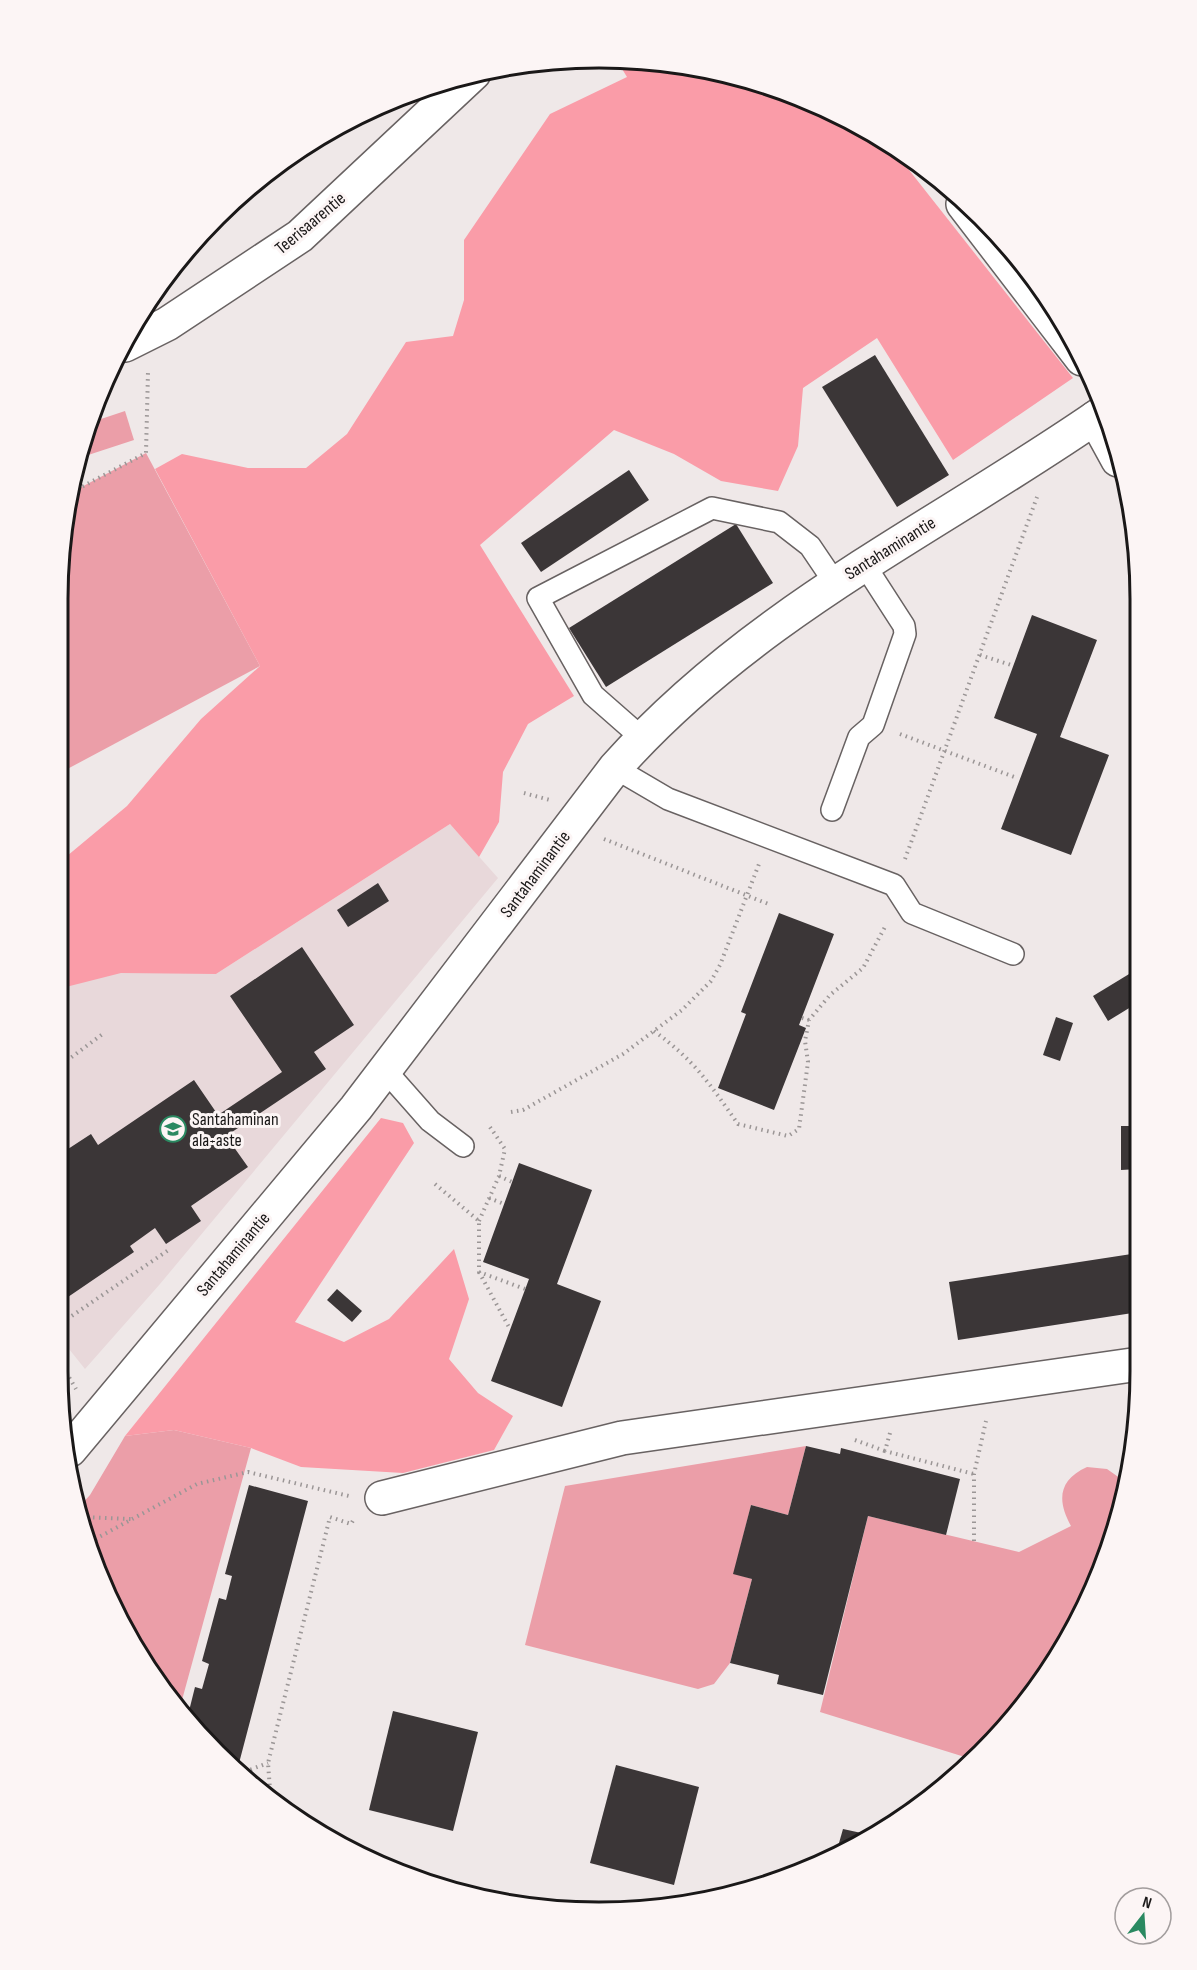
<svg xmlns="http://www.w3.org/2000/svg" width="1197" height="1970" font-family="'Sofia Sans Condensed',sans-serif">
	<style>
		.built { fill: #e8d8da }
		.green { fill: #eb9ea8 }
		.forest { fill: #fa9ca8 }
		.building { fill: #3b3637 }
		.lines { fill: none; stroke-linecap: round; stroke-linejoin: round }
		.lane-casing { stroke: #686262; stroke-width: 24 }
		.street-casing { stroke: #686262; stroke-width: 36 }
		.secondary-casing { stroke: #686262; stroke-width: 36 }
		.path { stroke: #9b9696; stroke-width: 4; stroke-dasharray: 1.5 4.5; stroke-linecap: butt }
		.lane { stroke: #fff; stroke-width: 21 }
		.street { stroke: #fff; stroke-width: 33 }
		.secondary { stroke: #fff; stroke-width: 33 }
		.labels { text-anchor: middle; stroke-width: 6; stroke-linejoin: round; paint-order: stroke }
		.street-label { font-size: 18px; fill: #1a1818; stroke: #fcf5f5 }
		.poi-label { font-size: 18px; fill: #1a1818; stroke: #fcf5f5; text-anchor: start }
		.rim { fill: none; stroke: #1a1818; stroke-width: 3 }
	</style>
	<rect width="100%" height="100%" fill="#efe8e8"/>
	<polygon class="built" points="450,824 498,878 160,1284 85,1369 57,1334 58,972 126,935 216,974"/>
	<g class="green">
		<polygon points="125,411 134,440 79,458 86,424"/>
		<polygon points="146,453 260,666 58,774 58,563 72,492"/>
		<polygon points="174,1430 251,1448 179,1711 169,1701 86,1545 79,1507 90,1495 125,1436"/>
		<polygon points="806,1446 788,1515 751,1505 734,1573 752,1579 730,1663 714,1684 698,1689 525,1645 565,1486"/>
		<path d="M 1087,1467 L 1107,1469 L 1124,1481 L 1111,1546 L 1049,1673 L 968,1758 L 820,1712 L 868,1516 L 1019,1552 L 1071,1526 C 1057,1501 1058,1480 1087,1467 Z"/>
	</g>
	<g class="forest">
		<polygon points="616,59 704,67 806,98 887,142 1073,378 953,460 877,338 803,388 798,446 778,491 721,481 674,454 614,430 480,545 574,696 528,724 503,772 499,822 479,857 450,824 216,974 121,973 58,989 58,858 67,856 127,806 201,719 260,666 155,469 182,454 248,468 306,468 347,434 406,342 453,336 464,300 464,240 550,114 627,77"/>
		<polygon points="381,1118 403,1123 414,1143 295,1322 344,1342 389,1319 454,1249 469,1299 449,1359 478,1393 513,1416 494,1450 403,1473 301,1467 251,1448 174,1430 125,1436"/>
	</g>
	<g class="building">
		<polygon points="875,355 949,475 897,507 822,387"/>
		<polygon points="629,470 649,500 541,572 521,543"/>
		<polygon points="736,524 773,583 606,687 569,628"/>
		<polygon points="1032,615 1097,640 1060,737 1109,755 1071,855 1001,829 1037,734 994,718"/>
		<polygon points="378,883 389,901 348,927 337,910"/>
		<polygon points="779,913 834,934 799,1025 806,1028 774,1110 718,1088 746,1014 741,1012"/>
		<polygon points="302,947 354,1025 314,1052 326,1069 226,1136 248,1167 191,1206 201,1221 166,1244 155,1228 130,1246 134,1252 68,1297 60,1287 57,1289 57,1134 68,1149 91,1134 98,1145 194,1080 218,1115 282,1072 230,996"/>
		<polygon points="1139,968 1139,1002 1108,1021 1093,996"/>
		<polygon points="1056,1017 1073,1023 1060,1061 1043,1055"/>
		<polygon points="1121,1126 1139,1126 1139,1169 1121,1170"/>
		<polygon points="519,1163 592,1190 557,1284 601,1301 562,1407 491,1381 529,1279 483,1262"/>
		<polygon points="1138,1253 1139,1312 958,1340 949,1282"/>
		<polygon points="337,1289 362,1311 352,1322 327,1300"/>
		<polygon points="806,1446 840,1454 841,1448 960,1479 946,1535 868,1516 823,1695 777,1684 779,1675 730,1663 752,1579 733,1574 751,1505 788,1515"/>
		<polygon points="249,1485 308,1501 238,1767 233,1765 187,1719 195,1687 202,1689 209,1664 202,1661 219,1598 226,1600 232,1576 225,1574"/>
		<polygon points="393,1711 478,1732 453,1831 369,1810"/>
		<polygon points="616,1765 699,1787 674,1885 590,1863"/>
		<polygon points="843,1829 866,1834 837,1850"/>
	</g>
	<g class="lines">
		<g class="lane-casing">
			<g id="lane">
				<polyline points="642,738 593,695 538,598 712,508 779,522 810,546 835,583"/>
				<polyline points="615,768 668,799 894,885 912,913 1013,954"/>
				<polyline points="832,810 859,737 873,725 905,634 904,626 864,564"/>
				<polyline points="385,1070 430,1121 463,1146"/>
			</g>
		</g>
		<g class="street-casing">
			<g id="street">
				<polyline points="963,204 1082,359"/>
				<polyline points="125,345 167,324 300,236 474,73"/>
				<polyline points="382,1498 622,1438 1139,1364"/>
			</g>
		</g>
		<g class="secondary-casing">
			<g id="secondary">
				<polyline points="1095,418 1118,460"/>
				<path d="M 70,1450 L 356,1108 L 615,768 C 753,612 937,528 1105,411"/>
			</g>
		</g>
		<g class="path">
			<polyline points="72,492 146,453 148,372"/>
			<polyline points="980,655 1011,665"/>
			<polyline points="900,734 1017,778"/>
			<polyline points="524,793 550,800"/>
			<polyline points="604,839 771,905"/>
			<polyline points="905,859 1037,497"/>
			<polyline points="802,1018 809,1020"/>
			<path d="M 654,1031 C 695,1061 709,1083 738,1124 L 788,1136 L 799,1129 L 808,1062 L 805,1041 L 809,1020 L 830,995 L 863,968 L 886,925"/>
			<polyline points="57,1068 104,1033"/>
			<polyline points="511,1112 523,1110 623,1054 682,1010 711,981 720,965 759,864"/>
			<polyline points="499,1176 512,1182"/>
			<polyline points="435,1184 479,1221 479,1272 525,1289"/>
			<polyline points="489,1198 504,1204"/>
			<polyline points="479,1221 499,1176 505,1149 490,1127"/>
			<polyline points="479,1272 510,1329"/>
			<polyline points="57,1326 170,1249"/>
			<polyline points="57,1357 76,1389"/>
			<polyline points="890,1433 885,1451 974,1474"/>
			<polyline points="855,1440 885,1451"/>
			<polyline points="81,1517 131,1519"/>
			<polyline points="974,1541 974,1474 986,1421"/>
			<polyline points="86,1547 99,1537 197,1484 248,1472 349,1496"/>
			<polyline points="239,1771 244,1772 268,1763"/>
			<polyline points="271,1803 268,1763 330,1517 351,1524 355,1517"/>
		</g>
		<use href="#lane" class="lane"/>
		<use href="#street" class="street"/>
		<use href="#secondary" class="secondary"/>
	</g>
	<defs>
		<g id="school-ring" transform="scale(1.35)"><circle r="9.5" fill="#fcf5f5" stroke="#2a8961" stroke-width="1.5"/><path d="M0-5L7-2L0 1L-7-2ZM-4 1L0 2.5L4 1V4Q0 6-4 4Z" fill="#2a8961"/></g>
	</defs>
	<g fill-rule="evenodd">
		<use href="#school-ring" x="173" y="1129"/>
	</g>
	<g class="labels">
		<g class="street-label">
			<text transform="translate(310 223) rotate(-40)" y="6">Teerisaarentie</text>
			<text transform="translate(890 548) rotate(-32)" y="6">Santahaminantie</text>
			<text transform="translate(535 874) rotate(-53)" y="6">Santahaminantie</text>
			<text transform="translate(233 1254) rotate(-50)" y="6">Santahaminantie</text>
		</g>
		<g class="poi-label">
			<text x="192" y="1125">Santahaminan<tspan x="192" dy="21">ala-aste</tspan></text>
		</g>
	</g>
	<path d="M0 0H1197V1970H0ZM599 68H599A531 531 0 0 1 1130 599V1371A531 531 0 0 1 599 1902H599A531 531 0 0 1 68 1371V599A531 531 0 0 1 599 68Z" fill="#fcf5f5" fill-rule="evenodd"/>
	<path class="rim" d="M599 68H599A531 531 0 0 1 1130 599V1371A531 531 0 0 1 599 1902H599A531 531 0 0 1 68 1371V599A531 531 0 0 1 599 68Z"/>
	<g transform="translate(1143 1916) rotate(17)"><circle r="28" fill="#fcf5f5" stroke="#a29d9d" stroke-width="1.5"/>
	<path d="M0-4.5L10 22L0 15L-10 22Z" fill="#2a8961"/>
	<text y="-9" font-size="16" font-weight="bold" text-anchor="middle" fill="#1a1818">N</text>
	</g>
</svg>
